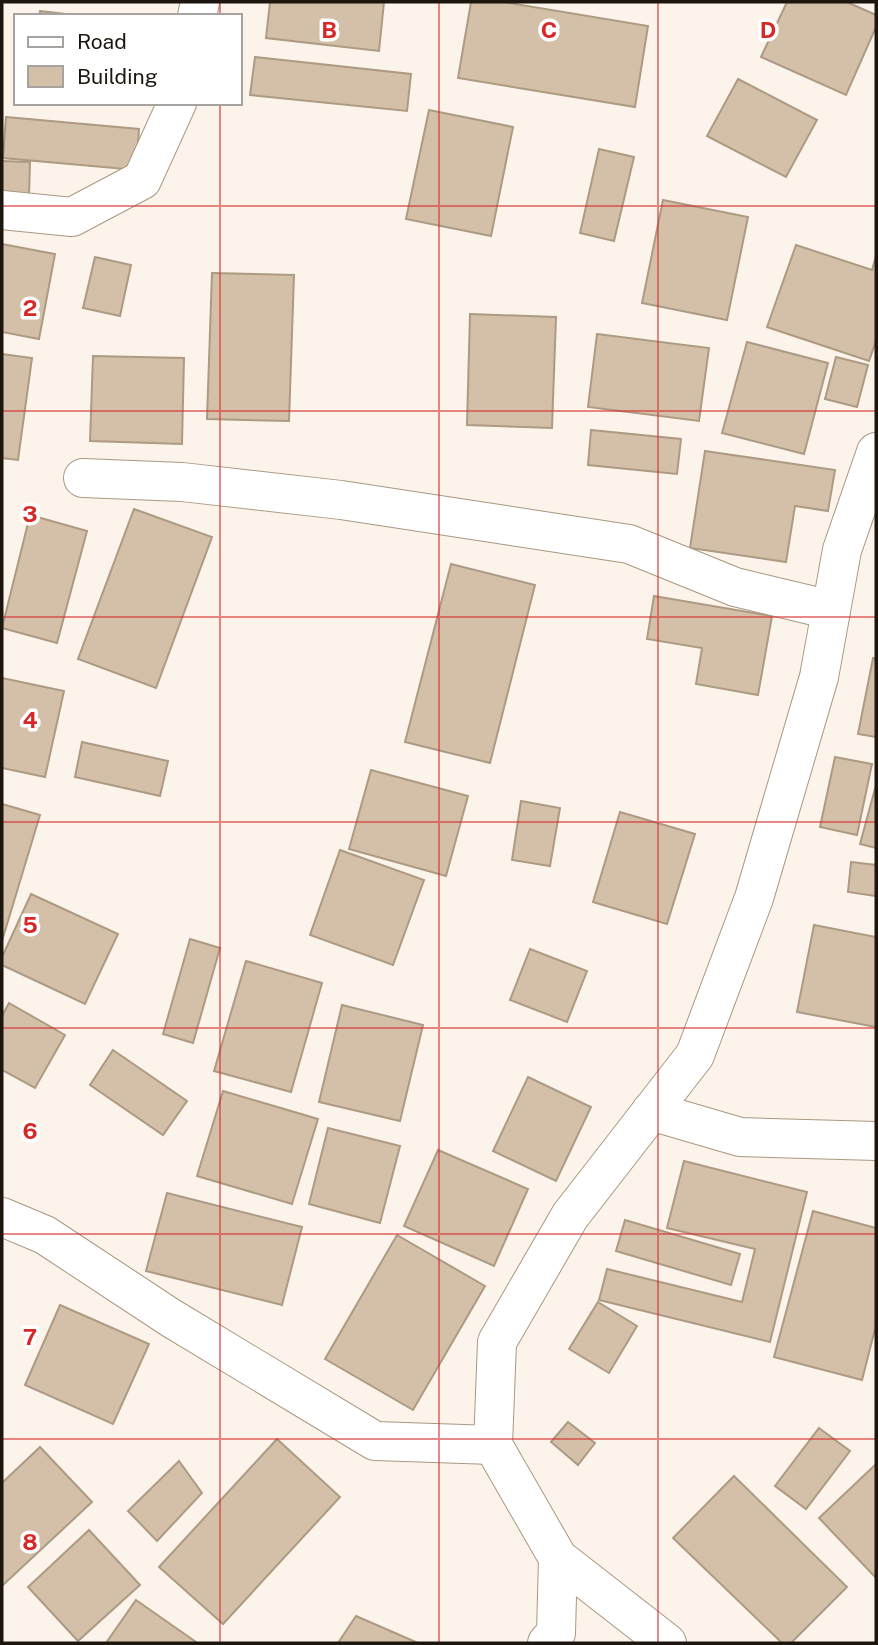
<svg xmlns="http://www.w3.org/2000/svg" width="878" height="1645" font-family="'Public Sans',sans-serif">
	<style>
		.building { fill: #d4c0a8; stroke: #ad9a83; stroke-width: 2 }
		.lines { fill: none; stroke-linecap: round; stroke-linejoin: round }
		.minor-casing { stroke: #aa9780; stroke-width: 40 }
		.minor { stroke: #fff; stroke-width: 38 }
		.grid { fill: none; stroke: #d62828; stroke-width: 2; stroke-opacity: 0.55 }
		.grid-label { font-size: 23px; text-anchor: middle; font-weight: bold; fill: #d62828; stroke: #fff; stroke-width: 7; stroke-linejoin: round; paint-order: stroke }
	</style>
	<rect width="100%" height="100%" fill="#fcf4ea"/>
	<g class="building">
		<polygon points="270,2 384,2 379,51 266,38"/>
		<polygon points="471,2 504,2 648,26 635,107 458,78"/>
		<polygon points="787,2 847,2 876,15 876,27 846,95 761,57"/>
		<polygon points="40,11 83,16 39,16"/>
		<polygon points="255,57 411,74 407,111 250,95"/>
		<polygon points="738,79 817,120 786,177 707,136"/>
		<polygon points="429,110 513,127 491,236 406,219"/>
		<polygon points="6,117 139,129 136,170 3,158"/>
		<polygon points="599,149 634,157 614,241 580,233"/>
		<polygon points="2,161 30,162 29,197 2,196"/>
		<polygon points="663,200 748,217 727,320 642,303"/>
		<polygon points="2,244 55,254 39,339 2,332"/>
		<polygon points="796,245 872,270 876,256 876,341 869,361 767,327"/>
		<polygon points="95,257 131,265 120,316 83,308"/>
		<polygon points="212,273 294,275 289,421 207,419"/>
		<polygon points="470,314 556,317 552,428 467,425"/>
		<polygon points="597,334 709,348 699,421 588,407"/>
		<polygon points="747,342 828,363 804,454 722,433"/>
		<polygon points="2,354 32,358 18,460 2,458"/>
		<polygon points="93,356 184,358 182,444 90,441"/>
		<polygon points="836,357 868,365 857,407 825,399"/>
		<polygon points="591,430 681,439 677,474 588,465"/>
		<polygon points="705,451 835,470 828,511 795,506 786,562 690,548"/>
		<polygon points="134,509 212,537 156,688 78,659"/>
		<polygon points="30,515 87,531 57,643 2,628"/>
		<polygon points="451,564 535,585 490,763 405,742"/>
		<polygon points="654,596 772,616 758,695 696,684 702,648 647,639"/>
		<polygon points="873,658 876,659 876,737 858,734"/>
		<polygon points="2,678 64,691 45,777 2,768"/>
		<polygon points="82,742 168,761 160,796 75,777"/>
		<polygon points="835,757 872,764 857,835 820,827"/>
		<polygon points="371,770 468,796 446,876 349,849"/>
		<polygon points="876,785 876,848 860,844"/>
		<polygon points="521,801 560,808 550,866 512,860"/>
		<polygon points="2,804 40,815 2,941"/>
		<polygon points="620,812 695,834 667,924 593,902"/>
		<polygon points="340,850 424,880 393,965 310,935"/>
		<polygon points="851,862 876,865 876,896 848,892"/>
		<polygon points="31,894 118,934 85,1004 2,965 2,957"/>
		<polygon points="814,925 876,937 876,1027 797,1012"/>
		<polygon points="190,939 220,948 193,1043 163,1034"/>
		<polygon points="530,949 587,971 567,1022 510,1000"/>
		<polygon points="246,961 322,983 291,1092 214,1071"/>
		<polygon points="9,1003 65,1035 35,1088 2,1070 2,1016"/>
		<polygon points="342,1005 423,1025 400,1121 319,1102"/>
		<polygon points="113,1050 187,1101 163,1135 90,1085"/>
		<polygon points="528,1077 591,1107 556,1181 493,1151"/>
		<polygon points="223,1091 318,1119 292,1204 197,1176"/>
		<polygon points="328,1128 400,1146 380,1223 309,1204"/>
		<polygon points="438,1150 528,1189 494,1266 404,1226"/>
		<polygon points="684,1161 807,1192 770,1342 599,1300 607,1269 742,1302 755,1249 667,1228"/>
		<polygon points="167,1193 302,1227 282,1305 146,1271"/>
		<polygon points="813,1211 876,1228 876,1325 862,1380 774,1357"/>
		<polygon points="625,1220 740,1254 731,1285 616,1251"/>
		<polygon points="397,1235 485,1286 413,1410 325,1359"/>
		<polygon points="598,1302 637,1326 609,1373 569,1349"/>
		<polygon points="60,1305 149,1344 113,1424 25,1385"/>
		<polygon points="568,1422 595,1443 578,1465 551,1442"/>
		<polygon points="819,1428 850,1451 806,1509 775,1486"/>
		<polygon points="277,1439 340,1497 223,1624 159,1567"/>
		<polygon points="40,1447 92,1502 2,1586 2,1483"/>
		<polygon points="179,1461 202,1493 157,1541 128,1511"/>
		<polygon points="876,1464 876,1578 819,1518"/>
		<polygon points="734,1476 847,1587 791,1643 782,1643 673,1538"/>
		<polygon points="89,1530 140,1585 78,1641 28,1587"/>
		<polygon points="136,1600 196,1642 196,1643 106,1643"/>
		<polygon points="356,1616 418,1643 338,1643"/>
	</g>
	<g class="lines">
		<g class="minor-casing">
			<g id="minor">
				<polyline points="197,16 200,2"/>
				<polyline points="2,210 72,217 142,180 177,103"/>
				<polyline points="83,478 182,482 341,500 629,544 735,587 831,610"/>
				<polyline points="651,1111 740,1137 876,1141"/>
				<polyline points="2,1217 45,1235 171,1318 375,1441 493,1445"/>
				<polyline points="547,1643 556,1633 558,1558"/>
				<polyline points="667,1643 558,1558 493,1445 497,1342 570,1216 695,1055 754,898 819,677 842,550 876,452"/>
			</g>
		</g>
		<use href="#minor" class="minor"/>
	</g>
	<path class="grid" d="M 220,2 L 220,16M 439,2 L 439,1643M 658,2 L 658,1643M 220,103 L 220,1643M 2,206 L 876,206M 2,411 L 876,411M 2,617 L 876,617M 2,822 L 876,822M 2,1028 L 876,1028M 2,1234 L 876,1234M 2,1439 L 876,1439"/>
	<g class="grid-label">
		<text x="329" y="38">B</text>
		<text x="549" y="38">C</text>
		<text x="768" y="38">D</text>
		<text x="30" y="316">2</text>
		<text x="30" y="522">3</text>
		<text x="30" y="728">4</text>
		<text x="30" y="933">5</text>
		<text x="30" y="1139">6</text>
		<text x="30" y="1345">7</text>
		<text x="30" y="1550">8</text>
	</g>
	<rect width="878" height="1645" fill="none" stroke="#1d160e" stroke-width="7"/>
	<rect x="14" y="14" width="228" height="91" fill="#ffffff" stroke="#a5a29f" stroke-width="2"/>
	<rect x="28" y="37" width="35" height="10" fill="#ffffff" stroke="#a5a29f" stroke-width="2"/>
	<text x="77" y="49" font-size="21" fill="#1d160e">Road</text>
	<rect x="28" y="66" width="35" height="21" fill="#d4c0a8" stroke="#a5a29f" stroke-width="2"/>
	<text x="77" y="84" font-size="21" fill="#1d160e">Building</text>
</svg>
